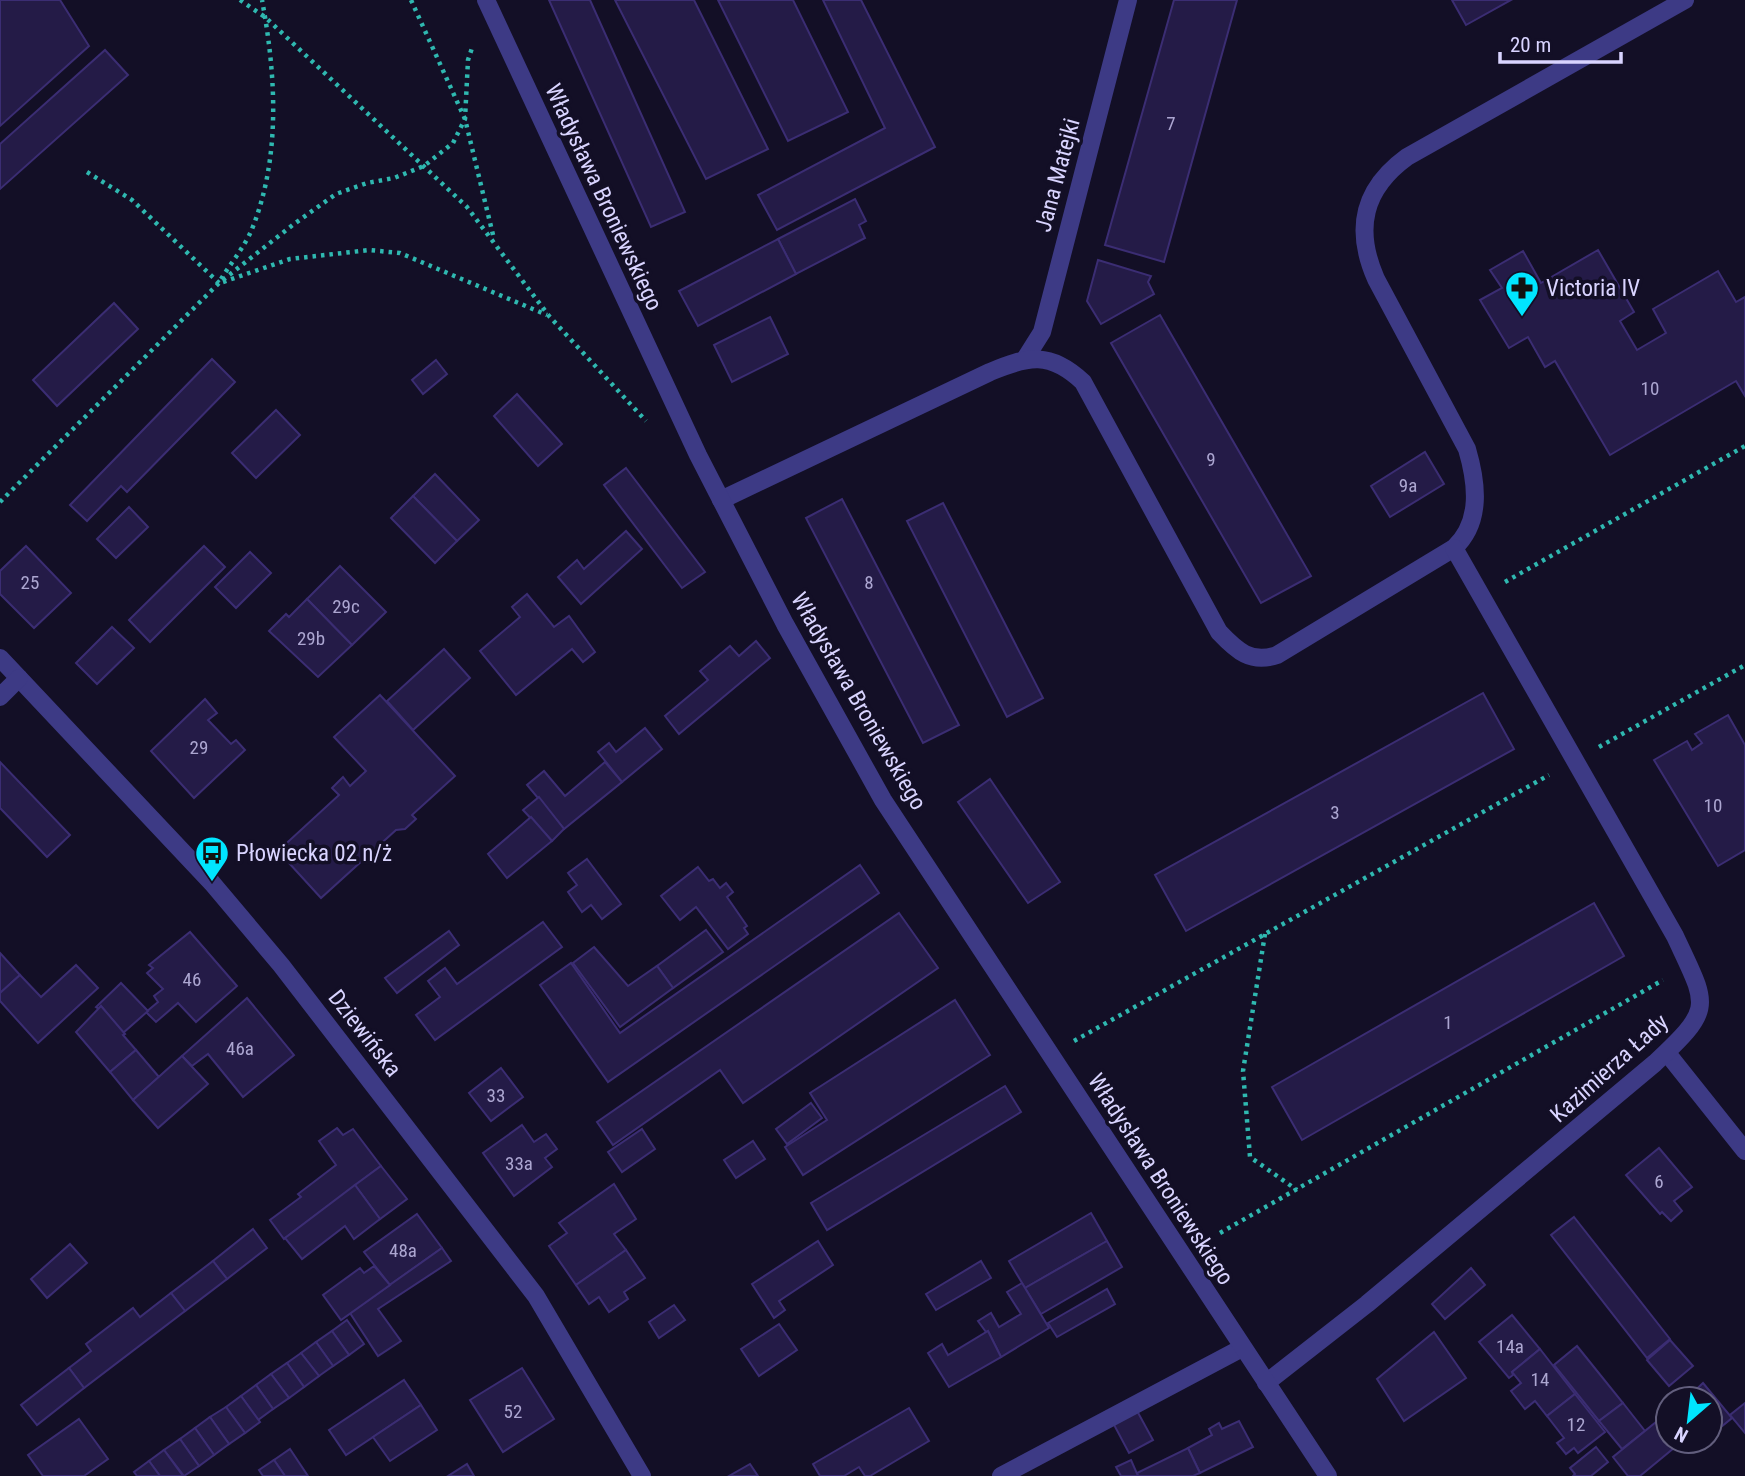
<svg xmlns="http://www.w3.org/2000/svg" width="1745" height="1476" font-family="'Roboto Condensed',sans-serif">
	<style>
		.building { fill: #241b47; stroke: #3b2d73; stroke-width: 2 }
		.lines { fill: none; stroke-linecap: round; stroke-linejoin: round }
		.path { stroke: #2fb8b0; stroke-width: 4.5; stroke-dasharray: 3.5 5; stroke-linecap: butt }
		.lane { stroke: #3d3a85; stroke-width: 18 }
		.street { stroke: #3d3a85; stroke-width: 18 }
		.labels { text-anchor: middle; stroke-width: 7; stroke-linejoin: round; paint-order: stroke }
		.number-label { font-size: 19px; fill: #aca6d1 }
		.street-label { font-size: 23px; fill: #d9d4ff; stroke: #130f26 }
		.poi-label { font-size: 23px; fill: #d9d4ff; stroke: #130f26; text-anchor: start }
	</style>
	<rect width="100%" height="100%" fill="#130f26"/>
	<g class="building">
		<polygon points="0,0 60,0 89,46 0,126"/>
		<polygon points="549,0 590,0 685,212 651,227"/>
		<polygon points="615,0 694,0 768,149 706,179"/>
		<polygon points="718,0 793,0 848,112 788,141"/>
		<polygon points="823,0 861,0 935,147 777,230 758,195 885,128"/>
		<polygon points="1174,0 1237,0 1164,262 1105,245"/>
		<polygon points="1452,0 1511,0 1466,25"/>
		<polygon points="105,50 128,75 0,189 0,144"/>
		<polygon points="855,199 866,221 859,225 865,238 796,274 778,239"/>
		<polygon points="778,239 796,274 698,326 679,291"/>
		<polygon points="1598,250 1634,312 1620,321 1637,350 1666,333 1653,309 1718,271 1736,302 1745,297 1745,396 1736,381 1610,455 1555,361 1545,367 1528,337 1509,348 1480,300 1502,288 1490,270 1523,251 1541,283"/>
		<polygon points="1098,260 1151,276 1148,282 1154,294 1101,324 1087,301"/>
		<polygon points="114,303 138,329 57,406 33,380"/>
		<polygon points="1160,315 1311,576 1261,603 1111,343"/>
		<polygon points="770,317 788,354 732,382 714,345"/>
		<polygon points="212,359 235,382 127,492 121,486 87,521 70,505"/>
		<polygon points="436,360 447,374 423,394 412,380"/>
		<polygon points="517,394 562,444 538,466 494,416"/>
		<polygon points="276,410 300,435 256,478 232,453"/>
		<polygon points="1425,452 1444,484 1390,517 1371,486"/>
		<polygon points="626,468 705,572 682,588 604,485"/>
		<polygon points="435,474 479,520 457,541 413,496"/>
		<polygon points="413,496 457,541 435,563 391,518"/>
		<polygon points="842,499 959,725 923,743 806,518"/>
		<polygon points="943,503 1043,698 1007,717 907,521"/>
		<polygon points="129,507 148,527 116,558 97,539"/>
		<polygon points="626,531 642,549 581,604 558,577 577,560 584,569"/>
		<polygon points="26,546 71,593 34,628 0,594 0,571"/>
		<polygon points="204,546 225,567 150,642 129,620"/>
		<polygon points="250,552 271,573 236,608 215,587"/>
		<polygon points="340,566 386,612 352,645 307,599"/>
		<polygon points="527,594 554,627 569,616 595,652 583,662 572,649 516,695 480,651 520,617 512,607"/>
		<polygon points="307,599 352,645 318,677 269,631 286,614 289,617"/>
		<polygon points="112,627 134,648 97,684 76,663"/>
		<polygon points="756,641 770,658 679,734 665,716 708,680 700,671 730,646 739,656"/>
		<polygon points="444,649 470,678 413,730 387,701"/>
		<polygon points="1483,693 1514,749 1186,931 1155,875"/>
		<polygon points="380,695 455,776 412,815 416,819 405,829 396,830 321,898 278,851 339,795 332,788 343,777 350,786 366,771 334,737"/>
		<polygon points="205,699 217,713 208,720 231,744 236,740 245,750 194,798 151,751"/>
		<polygon points="1728,715 1745,745 1745,850 1718,866 1654,760 1687,741 1692,750 1702,743 1695,734"/>
		<polygon points="645,728 662,749 622,782 598,752 609,743 616,752"/>
		<polygon points="0,762 70,835 47,857 0,808"/>
		<polygon points="605,762 622,782 564,829 527,785 544,771 565,796"/>
		<polygon points="990,779 1060,882 1028,903 958,802"/>
		<polygon points="539,797 564,829 552,841 523,810"/>
		<polygon points="531,817 552,841 507,878 488,854"/>
		<polygon points="587,859 621,904 602,919 591,905 582,912 568,892 577,885 568,873"/>
		<polygon points="860,865 879,893 608,1082 540,985 571,963 620,1033"/>
		<polygon points="698,867 709,881 713,879 720,888 726,883 733,892 727,897 747,926 744,928 748,934 728,949 696,907 680,920 661,896"/>
		<polygon points="1594,903 1624,956 1302,1140 1272,1087"/>
		<polygon points="899,913 938,968 743,1103 720,1070 613,1145 597,1122"/>
		<polygon points="543,922 562,947 435,1040 416,1015 440,997 428,981 445,968 457,984"/>
		<polygon points="706,930 723,952 673,988 657,966"/>
		<polygon points="449,931 459,945 397,993 385,978"/>
		<polygon points="190,932 237,986 196,1022 178,1003 156,1022 146,1012 158,1002 154,996 163,989 147,973 153,968 149,965"/>
		<polygon points="594,947 628,986 657,966 673,988 620,1027 573,963"/>
		<polygon points="0,953 20,975 0,993"/>
		<polygon points="76,965 98,988 38,1043 0,1001 0,993 20,975 41,997"/>
		<polygon points="121,983 148,1011 123,1033 101,1006 99,1009 96,1007"/>
		<polygon points="247,998 294,1055 243,1097 208,1054 192,1066 182,1056"/>
		<polygon points="955,1000 990,1055 803,1175 785,1147 827,1120 810,1093"/>
		<polygon points="101,1006 125,1034 123,1035 136,1050 110,1072 76,1032"/>
		<polygon points="136,1050 159,1077 133,1100 110,1072"/>
		<polygon points="182,1056 208,1084 158,1128 133,1100"/>
		<polygon points="501,1068 523,1097 491,1121 469,1093"/>
		<polygon points="1005,1086 1021,1112 827,1230 811,1203"/>
		<polygon points="811,1103 822,1118 787,1144 776,1129"/>
		<polygon points="522,1125 534,1142 546,1134 557,1149 545,1158 552,1167 514,1196 483,1153"/>
		<polygon points="337,1128 343,1135 353,1129 381,1166 284,1239 270,1220 301,1197 298,1194 336,1165 319,1141"/>
		<polygon points="642,1129 655,1149 622,1172 608,1152"/>
		<polygon points="753,1141 765,1159 736,1178 724,1160"/>
		<polygon points="1659,1148 1692,1187 1674,1201 1682,1211 1671,1221 1662,1212 1660,1214 1626,1175"/>
		<polygon points="381,1166 407,1199 380,1219 355,1185"/>
		<polygon points="614,1184 636,1219 614,1234 626,1250 576,1285 549,1246 567,1233 559,1223"/>
		<polygon points="355,1185 380,1219 354,1239 345,1226 302,1259 285,1238"/>
		<polygon points="1091,1213 1107,1241 1025,1288 1009,1261"/>
		<polygon points="417,1214 442,1248 390,1285 364,1252"/>
		<polygon points="1574,1217 1670,1339 1647,1358 1551,1235"/>
		<polygon points="253,1229 267,1248 227,1279 213,1261"/>
		<polygon points="818,1241 833,1265 779,1301 785,1310 774,1318 752,1284"/>
		<polygon points="1107,1241 1122,1267 1041,1314 1025,1288"/>
		<polygon points="70,1244 87,1263 47,1298 31,1279"/>
		<polygon points="442,1248 451,1261 378,1309 401,1341 378,1356 350,1313"/>
		<polygon points="626,1250 645,1278 624,1292 628,1299 609,1312 599,1297 589,1304 576,1285"/>
		<polygon points="213,1261 227,1279 185,1311 171,1293"/>
		<polygon points="981,1261 991,1278 936,1310 926,1294"/>
		<polygon points="374,1266 390,1285 341,1320 323,1295 360,1268 364,1273"/>
		<polygon points="1471,1268 1485,1285 1445,1319 1432,1304"/>
		<polygon points="1022,1283 1049,1328 1001,1357 988,1331 986,1332 978,1321 991,1313 999,1327 1021,1314 1007,1292"/>
		<polygon points="1107,1289 1115,1304 1057,1337 1048,1323"/>
		<polygon points="171,1293 185,1311 84,1388 69,1368 91,1351 86,1344 133,1308 140,1317"/>
		<polygon points="674,1305 685,1320 659,1338 649,1322"/>
		<polygon points="1512,1315 1540,1349 1512,1372 1513,1375 1509,1378 1479,1342"/>
		<polygon points="347,1320 364,1344 349,1355 332,1331"/>
		<polygon points="779,1324 797,1350 759,1376 741,1349"/>
		<polygon points="332,1331 349,1355 333,1366 316,1342"/>
		<polygon points="988,1331 1001,1357 949,1387 928,1353 942,1344 948,1355"/>
		<polygon points="1434,1332 1466,1378 1404,1421 1377,1379"/>
		<polygon points="1670,1340 1693,1366 1669,1386 1647,1360"/>
		<polygon points="316,1342 333,1366 319,1376 301,1353"/>
		<polygon points="1577,1346 1623,1403 1599,1421 1554,1365"/>
		<polygon points="1540,1349 1575,1394 1547,1416 1535,1401 1525,1409 1511,1391 1521,1383 1512,1372"/>
		<polygon points="301,1353 319,1376 304,1387 287,1363"/>
		<polygon points="287,1363 304,1387 289,1398 271,1374"/>
		<polygon points="69,1368 84,1388 37,1425 21,1405"/>
		<polygon points="522,1368 554,1419 503,1452 470,1400"/>
		<polygon points="271,1374 289,1398 273,1409 256,1385"/>
		<polygon points="404,1380 421,1405 346,1455 329,1430"/>
		<polygon points="1703,1383 1732,1418 1710,1436 1710,1399 1686,1399"/>
		<polygon points="256,1385 273,1409 258,1420 241,1396"/>
		<polygon points="1575,1394 1605,1432 1578,1453 1574,1448 1566,1454 1557,1443 1564,1438 1547,1416"/>
		<polygon points="241,1396 260,1422 245,1433 226,1407"/>
		<polygon points="1623,1403 1645,1431 1622,1449 1599,1421"/>
		<polygon points="1745,1403 1745,1433 1730,1415"/>
		<polygon points="421,1405 437,1430 390,1461 373,1437"/>
		<polygon points="226,1407 245,1433 229,1444 210,1417"/>
		<polygon points="909,1408 929,1441 870,1476 865,1476 859,1467 844,1476 820,1476 813,1464"/>
		<polygon points="1136,1409 1153,1440 1129,1453 1112,1421"/>
		<polygon points="210,1417 229,1444 214,1455 195,1428"/>
		<polygon points="1661,1418 1668,1427 1668,1441 1679,1441 1680,1443 1640,1476 1628,1476 1613,1457"/>
		<polygon points="79,1419 108,1459 84,1476 43,1476 28,1455"/>
		<polygon points="1239,1421 1253,1447 1200,1473 1188,1448 1212,1435 1209,1429 1219,1423 1222,1429"/>
		<polygon points="195,1428 214,1455 199,1466 180,1439"/>
		<polygon points="180,1439 199,1466 184,1476 164,1450"/>
		<polygon points="1596,1447 1608,1462 1591,1476 1573,1476 1575,1474 1570,1468"/>
		<polygon points="1188,1448 1200,1473 1193,1476 1138,1476 1137,1473"/>
		<polygon points="290,1449 308,1476 285,1476 274,1460"/>
		<polygon points="164,1450 183,1476 160,1476 149,1461"/>
		<polygon points="274,1460 285,1476 263,1476 259,1470"/>
		<polygon points="1131,1460 1138,1476 1121,1476 1116,1467"/>
		<polygon points="149,1461 160,1476 137,1476 134,1472"/>
		<polygon points="467,1464 474,1476 448,1476"/>
		<polygon points="750,1464 758,1476 729,1476"/>
	</g>
	<g class="lines">
		<g class="path">
			<polyline points="240,0 265,17 467,207 549,316 646,421"/>
			<polyline points="411,0 465,119 494,239"/>
			<polyline points="87,172 132,200 219,283"/>
			<path d="M 221,279 C 231,263 245,246 252,229 C 281,157 276,75 262,0"/>
			<polyline points="223,282 290,259 369,250 400,253 547,315"/>
			<polyline points="0,502 219,283 294,224 336,194 367,183 394,178 424,166 453,143 465,119 468,60 473,45"/>
			<polyline points="1505,582 1745,446"/>
			<polyline points="1599,747 1745,665"/>
			<polyline points="1265,934 1243,1071 1250,1157 1297,1190"/>
			<polyline points="1074,1041 1549,775"/>
			<polyline points="1220,1233 1663,980"/>
		</g>
		<g class="lane">
			<polyline points="1025,359 1042,332 1128,0"/>
			<path d="M 721,500 L 990,372 C 1028,356 1050,351 1083,382 L 1219,632 C 1237,651 1251,664 1277,655 L 1454,548 C 1482,522 1477,483 1467,449 L 1376,279 C 1354,229 1363,189 1407,157 L 1685,0"/>
			<polyline points="1667,1053 1745,1151"/>
			<path d="M 1266,1383 L 1367,1304 L 1655,1063 C 1715,1007 1708,1007 1675,936 L 1454,548"/>
			<polyline points="1001,1476 1242,1348"/>
		</g>
		<g class="street">
			<polyline points="486,0 698,455 785,624 883,800 1328,1476"/>
			<polyline points="0,658 212,883 281,965 536,1296 642,1476"/>
			<polyline points="0,697 19,678"/>
		</g>
	</g>
	<defs>
		<g id="pharmacy-pin" transform="scale(1.75)"><path d="M0 17L-7.5 6A9.5 9.5 0 1 1 7.5 6Z" fill="#00e5ff" stroke="#130f26"/><path d="M-2-6h4v4h4v4h-4v4h-4v-4h-4v-4h4Z" fill="#111"/></g>
		<g id="bus-pin" transform="scale(1.75)"><path d="M0 17L-7.5 6A9.5 9.5 0 1 1 7.5 6Z" fill="#00e5ff" stroke="#130f26"/><path d="M-5-6H5V4H4V6H2V4H-2V6H-4V4H-5ZM-3.5-4V0h7V-4ZM-3.5 1.2v1.5H-2V1.2ZM2 1.2v1.5H3.5V1.2Z" fill="#111"/></g>
	</defs>
	<g fill-rule="evenodd">
		<use href="#pharmacy-pin" x="1522" y="288"/>
		<use href="#bus-pin" x="212" y="853"/>
	</g>
	<g class="labels">
		<g class="number-label">
			<text x="1171" y="130">7</text>
			<text x="1650" y="395">10</text>
			<text x="1211" y="466">9</text>
			<text x="1408" y="492">9a</text>
			<text x="30" y="589">25</text>
			<text x="869" y="589">8</text>
			<text x="346" y="613">29c</text>
			<text x="311" y="645">29b</text>
			<text x="199" y="754">29</text>
			<text x="1713" y="812">10</text>
			<text x="1335" y="819">3</text>
			<text x="192" y="986">46</text>
			<text x="1448" y="1029">1</text>
			<text x="240" y="1055">46a</text>
			<text x="496" y="1102">33</text>
			<text x="519" y="1170">33a</text>
			<text x="1659" y="1188">6</text>
			<text x="403" y="1257">48a</text>
			<text x="1510" y="1353">14a</text>
			<text x="1540" y="1386">14</text>
			<text x="513" y="1418">52</text>
			<text x="1576" y="1431">12</text>
		</g>
		<g class="street-label">
			<text transform="translate(1057 175) rotate(-75)" y="8">Jana Matejki</text>
			<text transform="translate(604 197) rotate(65)" y="8">Władysława Broniewskiego</text>
			<text transform="translate(859 701) rotate(60)" y="8">Władysława Broniewskiego</text>
			<text transform="translate(365 1033) rotate(52)" y="8">Dziewińska</text>
			<text transform="translate(1609 1068) rotate(-42)" y="8">Kazimierza Łady</text>
			<text transform="translate(1161 1179) rotate(57)" y="8">Władysława Broniewskiego</text>
		</g>
		<g class="poi-label">
			<text x="1546" y="296">Victoria IV</text>
			<text x="236" y="861">Płowiecka 02 n/ż</text>
		</g>
	</g>
	<g transform="translate(1689 1420) rotate(208)"><circle r="33" fill="#130f26" stroke="#625e7d" stroke-width="2"/>
	<path d="M0-5L12 26L0 18L-12 26Z" fill="#00e5ff"/>
	<text y="-10" font-size="19" font-weight="bold" text-anchor="middle" fill="#d9d4ff">N</text>
	</g>
	<path d="M1500 52v10h121v-10" fill="none" stroke="#d9d4ff" stroke-width="3.5"/>
	<text x="1510" y="52" font-size="21" fill="#d9d4ff" stroke="#130f26" stroke-width="5" paint-order="stroke">20 m</text>
</svg>
